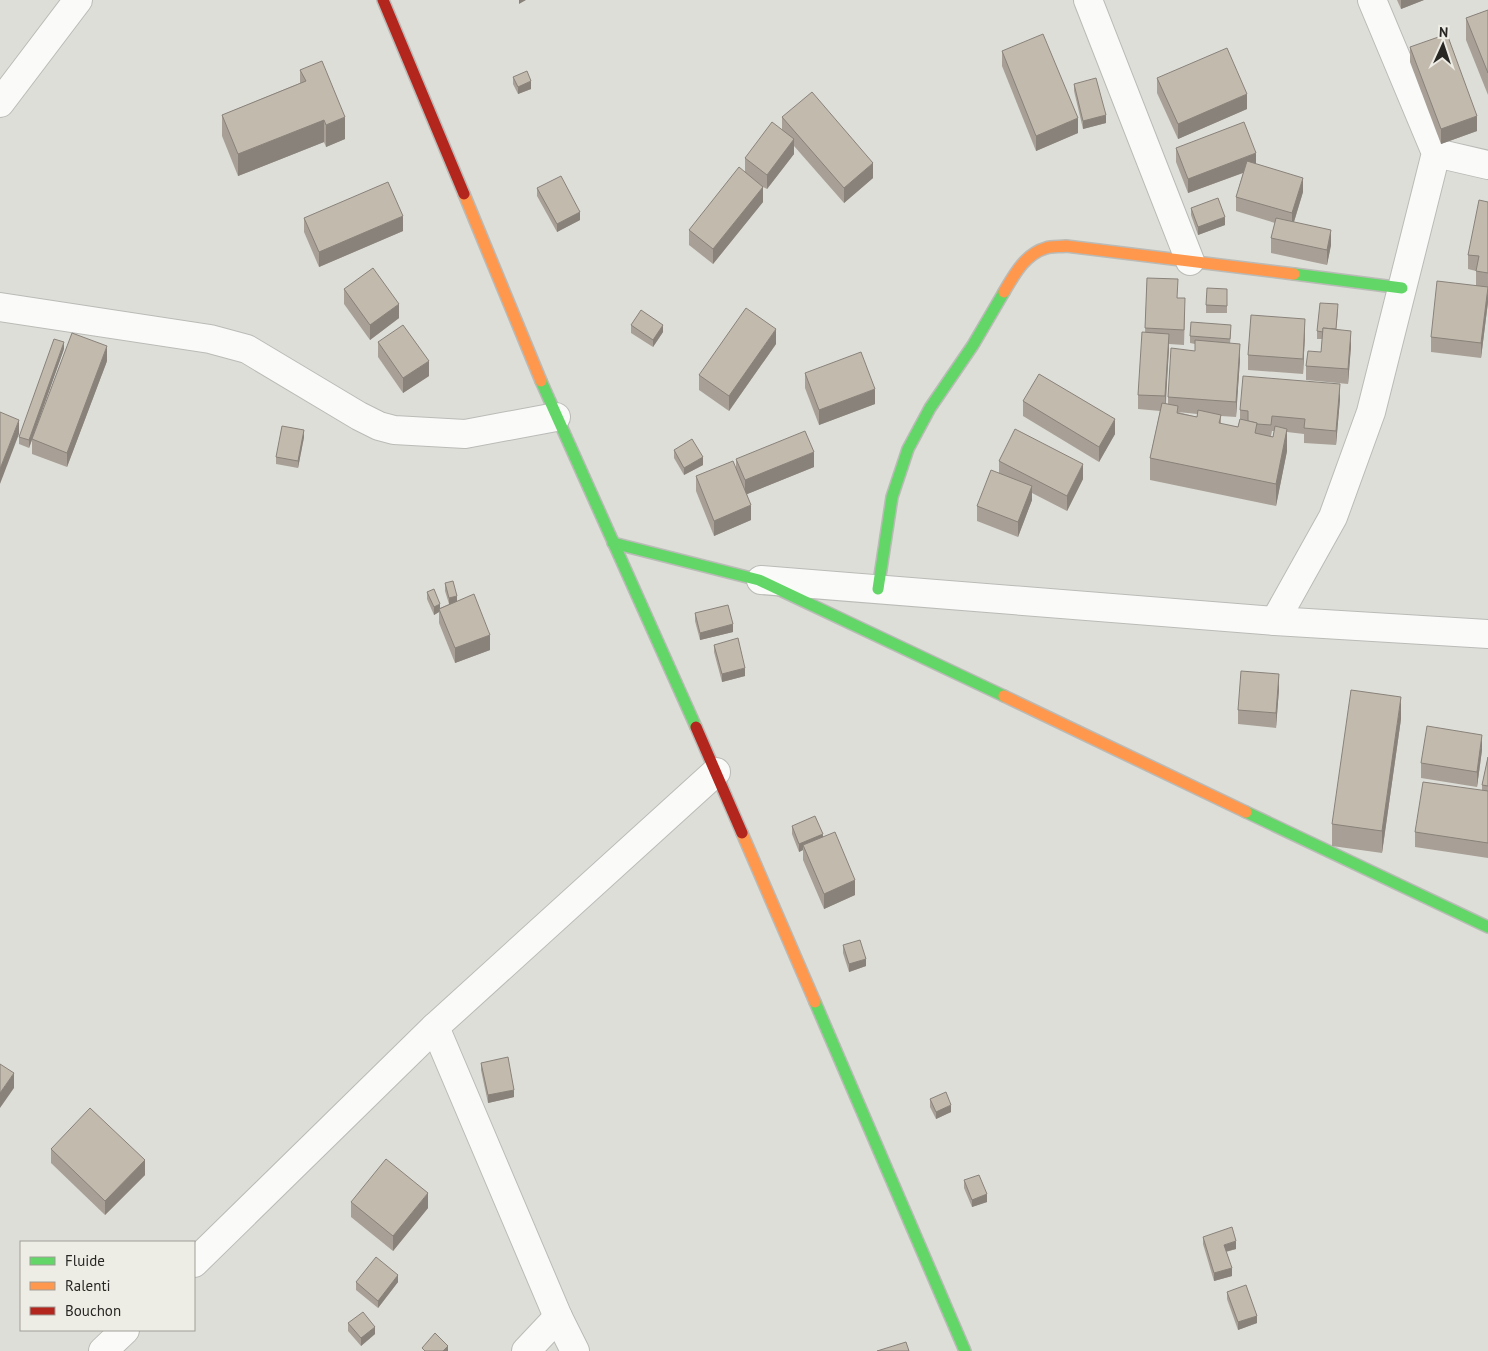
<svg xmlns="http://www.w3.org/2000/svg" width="1488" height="1351" font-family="'PT Sans',sans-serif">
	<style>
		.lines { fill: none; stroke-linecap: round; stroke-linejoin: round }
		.street-casing { stroke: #babab7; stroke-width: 30 }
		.fast-casing { stroke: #babab7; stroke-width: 14 }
		.slow-casing { stroke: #babab7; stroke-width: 14 }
		.jam-casing { stroke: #babab7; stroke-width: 14 }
		.street { stroke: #fafaf9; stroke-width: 28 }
		.fast { stroke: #63d668; stroke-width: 11 }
		.slow { stroke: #ff974d; stroke-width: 11 }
		.jam { stroke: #b3261e; stroke-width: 11 }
		.wall { fill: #a8a096; fill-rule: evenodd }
		.shaded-wall { fill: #88827a }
		.building { fill: #c3baae; stroke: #88827a }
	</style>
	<rect width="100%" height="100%" fill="#deded9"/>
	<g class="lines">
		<g class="street-casing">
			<g id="street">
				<polyline points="1088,0 1190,261"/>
				<polyline points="0,103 78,0"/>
				<polyline points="1436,153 1488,165"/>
				<polyline points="0,307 210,339 247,349 359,416 379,426 394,430 465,434 556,417"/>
				<polyline points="761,580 1275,621 1488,634"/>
				<polyline points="1275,621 1333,517 1371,412 1436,153 1372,0"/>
				<polyline points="435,1027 558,1317 575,1351"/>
				<polyline points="194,1263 435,1027 716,772"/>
				<polyline points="103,1351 125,1330"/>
				<polyline points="526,1351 558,1317"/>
			</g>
		</g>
		<g class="fast-casing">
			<g id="fast">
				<polyline points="1294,274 1402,288"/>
				<polyline points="541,381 696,727"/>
				<polyline points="613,543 759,580 1004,696"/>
				<polyline points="878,589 892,497 908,449 930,408 973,345 1004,292"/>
				<polyline points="1246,812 1488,927"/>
				<polyline points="815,1002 965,1351"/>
			</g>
		</g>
		<g class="slow-casing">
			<g id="slow">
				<polyline points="464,194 541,381"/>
				<path d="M 1004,292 C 1014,275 1025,254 1046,248 C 1052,246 1060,247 1066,246 L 1294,274"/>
				<polyline points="1004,696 1246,812"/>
				<polyline points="742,833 815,1002"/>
			</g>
		</g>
		<g class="jam-casing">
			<g id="jam">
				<polyline points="383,0 464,194"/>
				<polyline points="696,727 742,833"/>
			</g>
		</g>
		<use href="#street" class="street"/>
		<use href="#fast" class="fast"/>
		<use href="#slow" class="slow"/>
		<use href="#jam" class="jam"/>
	</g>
	<g class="wall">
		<polygon points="1397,0 1424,0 1401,9"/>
		<polygon points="1488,10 1488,95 1466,40 1466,18"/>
		<polygon points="1410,47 1477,131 1441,144 1410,62"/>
		<polygon points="1002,51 1078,133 1036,151 1002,66"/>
		<polygon points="300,70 345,139 326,147 324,142 238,176 222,136 222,115 300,83"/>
		<polygon points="513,77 531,89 518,94 513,84"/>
		<polygon points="1157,78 1247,109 1178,139 1157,93"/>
		<polygon points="1074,84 1106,123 1083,129 1074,91"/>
		<polygon points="782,117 873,178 844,203 794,146 794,154 767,189 763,187 763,202 713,264 689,245 689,230 745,172 745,158 782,130"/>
		<polygon points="1176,148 1256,164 1303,192 1294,222 1331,245 1327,265 1271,253 1271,238 1275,223 1236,211 1236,197 1243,173 1188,193 1176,162"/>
		<polygon points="537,188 580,220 557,232 537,196"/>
		<polygon points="1488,202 1488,302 1481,358 1431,352 1431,337 1476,286 1476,271 1468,269 1468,255"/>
		<polygon points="1191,208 1225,225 1198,235 1191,215"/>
		<polygon points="304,218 403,231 319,267 304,232"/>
		<path d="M 1147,278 L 1185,313 L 1184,345 L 1169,344 L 1166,403 L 1168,404 L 1168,397 L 1195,351 L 1195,344 L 1190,343 L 1190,336 L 1231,333 L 1230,344 L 1240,359 L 1236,417 L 1221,416 L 1221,424 L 1238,427 L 1240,419 L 1240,410 L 1340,399 L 1336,445 L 1304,443 L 1304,434 L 1287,432 L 1287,451 L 1276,506 L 1150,480 L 1150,458 L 1160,411 L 1138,409 L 1138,395 L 1145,333 ZM 1178,412 L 1197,414 L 1197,417 ZM 1272,431 L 1274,431 L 1273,437 L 1271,436 Z"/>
		<polygon points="344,289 399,318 370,340 344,304"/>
		<polygon points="1227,289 1227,313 1206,313 1206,305"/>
		<polygon points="1338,312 1336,329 1351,346 1348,384 1306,380 1306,366 1321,352 1322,339 1317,339 1317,331"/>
		<polygon points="631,325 663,332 653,347 631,333"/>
		<polygon points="1305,333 1303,374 1248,370 1248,355"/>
		<polygon points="378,342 429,376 403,393 378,357"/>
		<polygon points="776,344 729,411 699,390 699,375"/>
		<polygon points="64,349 33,435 107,361 67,467 32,454 32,440 29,448 19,444 19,437"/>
		<polygon points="805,373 875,404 819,425 805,388"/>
		<polygon points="1023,401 1115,434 1099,462 1023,416"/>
		<polygon points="304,437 298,468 276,464 276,457"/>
		<polygon points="674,450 703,465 684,475 674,458"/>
		<polygon points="736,459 814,467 747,494 751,520 714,536 696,491 696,476 736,469"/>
		<polygon points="999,461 1083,479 1067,511 1032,493 1032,500 1018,537 977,521 977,506 999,472"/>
		<polygon points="445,583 490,650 455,663 439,623 439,612 434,615 427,599 427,592 440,608 449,604 445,591"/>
		<polygon points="695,613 733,632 700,640 695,621"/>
		<polygon points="714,645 745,676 722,682 714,652"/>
		<polygon points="1279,689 1276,728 1238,724 1238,710"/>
		<polygon points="1401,719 1382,853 1332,846 1332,824"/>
		<polygon points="1482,750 1477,787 1421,778 1421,763"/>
		<polygon points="1488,757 1488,858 1415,847 1415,832 1482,791 1482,785"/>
		<polygon points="792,826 823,837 855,895 824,909 803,860 803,850 799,852 792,834"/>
		<polygon points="843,945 866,966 849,972 843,953"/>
		<polygon points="481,1063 514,1097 488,1103 481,1070"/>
		<polygon points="930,1099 951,1112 936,1119 930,1107"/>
		<polygon points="51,1149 145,1175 105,1215 51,1163"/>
		<polygon points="964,1180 987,1202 972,1207 964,1188"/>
		<polygon points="351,1202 428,1208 393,1251 351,1217"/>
		<polygon points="1203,1237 1236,1249 1226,1252 1232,1276 1214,1281 1203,1244"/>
		<polygon points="356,1282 398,1282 378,1308 356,1290"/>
		<polygon points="1227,1292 1257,1323 1238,1330 1227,1299"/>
		<polygon points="348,1323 375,1334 361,1346 348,1331"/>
	</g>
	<g class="shaded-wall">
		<polygon points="519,0 526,0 519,4"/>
		<polygon points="1401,0 1424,0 1401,9"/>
		<polygon points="531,81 531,89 518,94 518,87"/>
		<polygon points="1247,94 1247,109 1178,139 1178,124"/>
		<polygon points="1106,115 1106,123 1083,129 1083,121"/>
		<polygon points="1477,116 1477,131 1441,144 1441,129"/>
		<polygon points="345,117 345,139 326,147 326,125"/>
		<polygon points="1078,118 1078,133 1036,151 1036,136"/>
		<polygon points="324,120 324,142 238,176 238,154"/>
		<polygon points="794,139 794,154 767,189 767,175"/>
		<polygon points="1256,153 1256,168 1188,193 1188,179"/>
		<polygon points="873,163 873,178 844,203 844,188"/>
		<polygon points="1303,178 1303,192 1292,228 1292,213"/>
		<polygon points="763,187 763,202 713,264 713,249"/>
		<polygon points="580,212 580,220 557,232 557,224"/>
		<polygon points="403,216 403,231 319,267 319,252"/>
		<polygon points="1225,217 1225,225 1198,235 1198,227"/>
		<polygon points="1331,230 1331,245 1327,265 1327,250"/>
		<polygon points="1488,287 1488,302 1481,358 1481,343"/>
		<polygon points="399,304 399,318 370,340 370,325"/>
		<polygon points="1305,319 1305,333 1303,374 1303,359"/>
		<polygon points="663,325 663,332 653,347 653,340"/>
		<polygon points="776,329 776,344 729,411 729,396"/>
		<polygon points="1351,331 1351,346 1348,384 1348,369"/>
		<polygon points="1169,334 1169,349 1165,411 1165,396"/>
		<polygon points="64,342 64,349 29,448 29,440"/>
		<polygon points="1240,344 1240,359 1236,417 1236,402"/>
		<polygon points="107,346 107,361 67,467 67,453"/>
		<polygon points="429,361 429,376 403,393 403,378"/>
		<polygon points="1340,384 1340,399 1336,445 1336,431"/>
		<polygon points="875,389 875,404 819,425 819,410"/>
		<polygon points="1115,419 1115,434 1099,462 1099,447"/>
		<polygon points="19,420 19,434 0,484 0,469"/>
		<polygon points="1287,429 1287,451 1276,506 1276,484"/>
		<polygon points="304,430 304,437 298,468 298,461"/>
		<polygon points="814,452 814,467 745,495 745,480"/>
		<polygon points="703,457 703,465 684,475 684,468"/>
		<polygon points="1083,464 1083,479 1067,511 1067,496"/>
		<polygon points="1032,486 1032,500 1018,537 1018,522"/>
		<polygon points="751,505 751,520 714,536 714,521"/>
		<polygon points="457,596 457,604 449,606 449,598"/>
		<polygon points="440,604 440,612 439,609 439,612 434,615 434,607"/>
		<polygon points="733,624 733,632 700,640 700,633"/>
		<polygon points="490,635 490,650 455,663 455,648"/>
		<polygon points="745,668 745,676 722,682 722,674"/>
		<polygon points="1279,674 1279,689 1276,728 1276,713"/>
		<polygon points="1401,697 1401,719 1382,853 1382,831"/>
		<polygon points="1482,735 1482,750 1477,787 1477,772"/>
		<polygon points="823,834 823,842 803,845 803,850 799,852 799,844"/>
		<polygon points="855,880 855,895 824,909 824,894"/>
		<polygon points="866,959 866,966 849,972 849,964"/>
		<polygon points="14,1073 14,1088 0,1108 0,1093"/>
		<polygon points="514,1090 514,1097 488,1103 488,1095"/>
		<polygon points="951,1105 951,1112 936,1119 936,1112"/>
		<polygon points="145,1160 145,1175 105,1215 105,1201"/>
		<polygon points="428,1193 428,1208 393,1251 393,1236"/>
		<polygon points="987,1194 987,1202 972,1207 972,1200"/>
		<polygon points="1236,1241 1236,1249 1224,1252 1224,1245"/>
		<polygon points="1232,1268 1232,1276 1214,1281 1214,1273"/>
		<polygon points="398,1275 398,1282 378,1308 378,1301"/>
		<polygon points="1257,1316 1257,1323 1238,1330 1238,1322"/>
		<polygon points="375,1327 375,1334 361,1346 361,1338"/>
		<polygon points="448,1346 448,1351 443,1351"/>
	</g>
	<g class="building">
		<polygon points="1488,10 1488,73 1466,18"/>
		<polygon points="1043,34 1078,118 1036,136 1002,51"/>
		<polygon points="1447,34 1477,116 1441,129 1410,47"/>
		<polygon points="1227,48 1247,94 1178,124 1157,78"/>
		<polygon points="322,61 345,117 326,125 324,120 238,154 222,115 306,81 300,70"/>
		<polygon points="527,71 531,81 518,87 513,77"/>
		<polygon points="1096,78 1106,115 1083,121 1074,84"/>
		<polygon points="812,92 873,163 844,188 782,117"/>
		<polygon points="772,122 794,139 767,175 745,158"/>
		<polygon points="1244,122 1256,153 1188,179 1176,148"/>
		<polygon points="1247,161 1303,178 1292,213 1236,197"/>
		<polygon points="739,167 763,187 713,249 689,230"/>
		<polygon points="561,176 580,212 557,224 537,188"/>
		<polygon points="388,182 403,216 319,252 304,218"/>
		<polygon points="1218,198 1225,217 1198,227 1191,208"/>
		<polygon points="1479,200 1488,202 1488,273 1476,271 1479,256 1468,255"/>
		<polygon points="1276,218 1331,230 1327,250 1271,238"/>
		<polygon points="373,268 399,304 370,325 344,289"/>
		<polygon points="1147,278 1178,279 1177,298 1185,298 1184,330 1145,328"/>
		<polygon points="1437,281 1488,287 1481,343 1431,337"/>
		<polygon points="1207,288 1227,289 1227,306 1206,305"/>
		<polygon points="1320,303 1338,304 1336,329 1323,328 1323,332 1317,331"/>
		<polygon points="746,308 776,329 729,396 699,375"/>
		<polygon points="641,310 663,325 653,340 631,325"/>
		<polygon points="1251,315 1305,319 1303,359 1248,355"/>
		<polygon points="1191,322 1231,325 1230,339 1190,336"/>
		<polygon points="403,325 429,361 403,378 378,342"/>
		<polygon points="1323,328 1351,331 1348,369 1306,366 1308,351 1321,352"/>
		<polygon points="1142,332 1169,334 1165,396 1138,395"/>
		<polygon points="72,333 107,346 67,453 32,439"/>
		<polygon points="54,339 64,342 29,440 19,437"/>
		<polygon points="1195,340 1240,344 1236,402 1168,397 1171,348 1195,351"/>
		<polygon points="861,352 875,389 819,410 805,373"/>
		<polygon points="1039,374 1115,419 1099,447 1023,401"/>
		<polygon points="1243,376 1340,384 1336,431 1304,428 1305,419 1272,416 1271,425 1257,424 1257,423 1248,421 1248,411 1240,410"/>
		<polygon points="1162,403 1178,406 1177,413 1197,417 1198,410 1221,415 1219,423 1238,427 1240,419 1257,423 1255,433 1273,437 1275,426 1287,429 1276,484 1150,458"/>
		<polygon points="0,412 19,420 0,469"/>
		<polygon points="282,426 304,430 298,461 276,457"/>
		<polygon points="1015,429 1083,464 1067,496 999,461"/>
		<polygon points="805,431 814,452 745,480 736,459"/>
		<polygon points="692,439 703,457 684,468 674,450"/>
		<polygon points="733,461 751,505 714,521 696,476"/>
		<polygon points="991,470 1032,486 1018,522 977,506"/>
		<polygon points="453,581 457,596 449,598 445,583"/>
		<polygon points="434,589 440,604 434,607 427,592"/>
		<polygon points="474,594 490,635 455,648 439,609"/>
		<polygon points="728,605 733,624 700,633 695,613"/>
		<polygon points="738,638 745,668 722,674 714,645"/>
		<polygon points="1241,671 1279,674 1276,713 1238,710"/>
		<polygon points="1351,690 1401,697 1382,831 1332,824"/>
		<polygon points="1427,726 1482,735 1477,772 1421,763"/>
		<polygon points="1488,757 1488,786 1482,785"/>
		<polygon points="1423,782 1488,791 1488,843 1415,832"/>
		<polygon points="815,816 823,834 799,844 792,826"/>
		<polygon points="835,832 855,880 824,894 803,845"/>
		<polygon points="860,940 866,959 849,964 843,945"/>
		<polygon points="508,1057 514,1090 488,1095 481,1063"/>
		<polygon points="0,1064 14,1073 0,1093"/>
		<polygon points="946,1092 951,1105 936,1112 930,1099"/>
		<polygon points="90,1108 145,1160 105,1201 51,1149"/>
		<polygon points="386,1159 428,1193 393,1236 351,1202"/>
		<polygon points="979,1175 987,1194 972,1200 964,1180"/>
		<polygon points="1232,1227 1236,1241 1224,1245 1232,1268 1214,1273 1203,1237"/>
		<polygon points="376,1257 398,1275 378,1301 356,1282"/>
		<polygon points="1246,1285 1257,1316 1238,1322 1227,1292"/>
		<polygon points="363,1312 375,1327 361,1338 348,1323"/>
		<polygon points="435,1333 448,1346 443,1351 425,1351 422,1348"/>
		<polygon points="906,1342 909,1351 877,1351"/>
	</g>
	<rect x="20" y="1241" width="175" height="90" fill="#eeede5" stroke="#9f9e98"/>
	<rect x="30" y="1257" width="25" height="8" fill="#63d668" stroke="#9f9e98"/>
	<text x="65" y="1266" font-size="15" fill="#282724">Fluide</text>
	<rect x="30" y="1282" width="25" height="8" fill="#ff974d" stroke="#9f9e98"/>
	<text x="65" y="1291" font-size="15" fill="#282724">Ralenti</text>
	<rect x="30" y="1307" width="25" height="8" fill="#b3261e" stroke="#9f9e98"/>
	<text x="65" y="1316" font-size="15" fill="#282724">Bouchon</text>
	<g transform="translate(1443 45) rotate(3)" stroke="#eeede5" stroke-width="4" paint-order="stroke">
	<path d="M0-4L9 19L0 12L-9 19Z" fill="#282724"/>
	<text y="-8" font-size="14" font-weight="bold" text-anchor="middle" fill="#282724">N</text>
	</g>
</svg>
